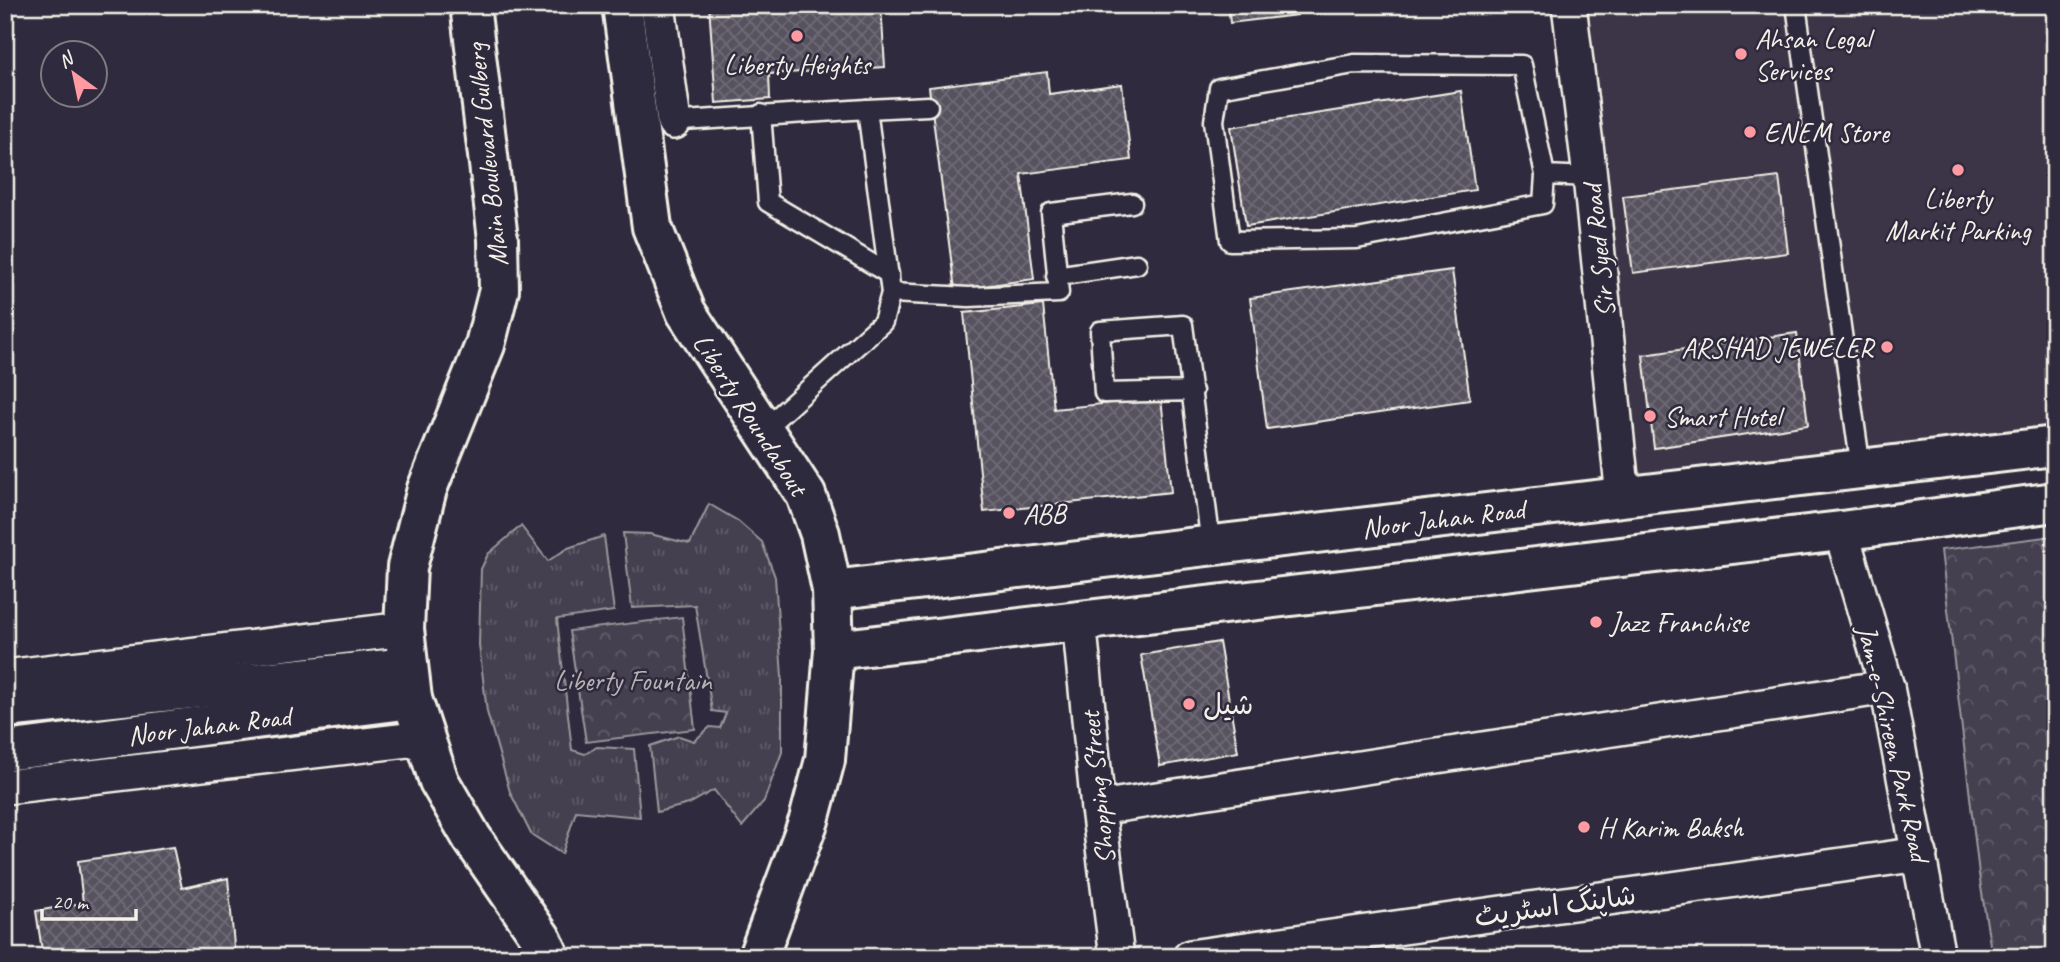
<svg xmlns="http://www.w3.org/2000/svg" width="2060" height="962" font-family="Caveat,'Playpen Sans Arabic',sans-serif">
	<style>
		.built { fill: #3b3647 }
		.grass { fill: url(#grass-tufts); stroke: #9c989c; stroke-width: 2 }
		.park { fill: url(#park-crowns); stroke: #9c989c; stroke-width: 2 }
		.building { fill: url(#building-cross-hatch); stroke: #f4f1e8; stroke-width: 2 }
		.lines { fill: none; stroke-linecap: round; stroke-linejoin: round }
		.lane-casing { stroke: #f4f1e8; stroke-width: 23 }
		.street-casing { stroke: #f4f1e8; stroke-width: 38 }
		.secondary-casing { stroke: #f4f1e8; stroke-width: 44 }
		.lane { stroke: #2f2a3d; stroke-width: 18 }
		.street { stroke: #2f2a3d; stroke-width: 33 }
		.secondary { stroke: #2f2a3d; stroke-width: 38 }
		.poi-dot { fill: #ff9aa2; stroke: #2f2a3d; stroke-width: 2.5 }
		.labels { text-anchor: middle; stroke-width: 5; stroke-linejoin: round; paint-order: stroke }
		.poi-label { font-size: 28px; fill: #f4f1e8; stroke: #2f2a3d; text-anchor: start }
		.street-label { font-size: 28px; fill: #f4f1e8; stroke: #2f2a3d }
		.park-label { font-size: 28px; fill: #b7b3b3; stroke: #2f2a3d }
	</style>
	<defs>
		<pattern id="grass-tufts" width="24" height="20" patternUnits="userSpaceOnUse" patternTransform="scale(1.75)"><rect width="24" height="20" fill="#454050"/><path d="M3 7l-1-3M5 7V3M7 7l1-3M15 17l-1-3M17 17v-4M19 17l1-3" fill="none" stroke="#605c69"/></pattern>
		<pattern id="park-crowns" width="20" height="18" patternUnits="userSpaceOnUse" patternTransform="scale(1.75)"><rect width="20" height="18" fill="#454050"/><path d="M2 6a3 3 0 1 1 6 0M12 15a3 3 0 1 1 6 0" fill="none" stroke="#605c69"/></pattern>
		<pattern id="building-cross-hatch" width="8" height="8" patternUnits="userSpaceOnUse" patternTransform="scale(1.75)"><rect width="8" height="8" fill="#56525f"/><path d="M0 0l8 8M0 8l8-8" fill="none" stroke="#6f6b76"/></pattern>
	</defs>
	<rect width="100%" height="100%" fill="#2f2a3d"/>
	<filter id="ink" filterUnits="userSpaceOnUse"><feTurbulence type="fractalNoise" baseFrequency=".0143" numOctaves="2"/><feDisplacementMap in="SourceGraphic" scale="14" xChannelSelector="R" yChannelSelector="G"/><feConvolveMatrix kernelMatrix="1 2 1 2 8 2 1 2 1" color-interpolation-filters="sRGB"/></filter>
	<g filter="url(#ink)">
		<polygon class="built" points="1569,5 2055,5 2055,441 1623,497"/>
		<g class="grass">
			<polygon points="709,504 738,521 762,542 775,577 782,677 782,752 764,801 742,827 714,790 689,804 657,812 650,746 679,736 694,741 710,727 720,728 726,713 712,711 695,605 632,608 623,533 650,534 690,544"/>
			<polygon points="521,526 548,561 568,548 604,536 614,611 557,619 572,750 585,754 597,747 634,749 640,817 576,811 562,854 531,834 510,792 487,712 479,645 481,569 488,554"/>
		</g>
		<g class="park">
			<polygon points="2055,536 2055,957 1992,957 1979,874 1941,550"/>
			<polygon points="682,617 695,729 586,742 569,631"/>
		</g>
		<g class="building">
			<polygon points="709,5 881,5 885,67 769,74 770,99 716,103"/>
			<polygon points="1228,5 1296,5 1297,15 1230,23"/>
			<polygon points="1047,72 1049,94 1122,84 1131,160 1021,174 1034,279 955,290 929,87"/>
			<polygon points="1461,91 1475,190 1246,226 1231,127"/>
			<polygon points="1779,177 1788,253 1633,273 1623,196"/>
			<polygon points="1452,270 1470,400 1267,429 1250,298"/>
			<polygon points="1043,305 1054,409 1161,398 1171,492 984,512 964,313"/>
			<polygon points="1797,333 1808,425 1654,448 1643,355"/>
			<polygon points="1219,642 1238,752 1160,766 1141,655"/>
			<polygon points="173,847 182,888 228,878 235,957 43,957 36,911 83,903 78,861"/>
		</g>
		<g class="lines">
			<g class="lane-casing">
				<g id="lane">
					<polyline points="1796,5 1861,469"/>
					<polyline points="867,109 928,106"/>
					<polyline points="761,114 768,202 889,274"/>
					<polyline points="668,122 867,109 891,293 883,322 763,430"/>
					<polyline points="1545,175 1522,65 1354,64 1219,88 1214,121 1230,241 1357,239 1543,204 1545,175 1590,177"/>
					<polyline points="1056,276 1137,264"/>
					<polyline points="891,293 969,297 1059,293 1051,213 1132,203"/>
					<polyline points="1193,391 1104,393 1100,331 1183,325 1211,545"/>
				</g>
			</g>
			<g class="street-casing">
				<g id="street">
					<polyline points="658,5 674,122"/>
					<polyline points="1569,5 1590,177 1623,497"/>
					<polyline points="1841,531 1887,687 1938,957"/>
					<polyline points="1079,620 1098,808 1117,957"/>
					<polyline points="5,677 404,629"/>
					<polyline points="5,787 425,738"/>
					<polyline points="1098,808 1887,687"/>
					<polyline points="1190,957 1920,854"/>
				</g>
			</g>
			<g class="secondary-casing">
				<g id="secondary">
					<polyline points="470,5 498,239 499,290 485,345 427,489 407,567 404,629 412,699 439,781 472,838 541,938 550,957"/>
					<polyline points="622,5 652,227 686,312 806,495 820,534 832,590 834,650 825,760 809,820 758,957"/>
					<polyline points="832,590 2055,446"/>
					<polyline points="834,650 1841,531 2055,502"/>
					<polyline points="5,708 408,667"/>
					<polyline points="5,751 412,699"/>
				</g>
			</g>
			<use href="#lane" class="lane"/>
			<use href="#street" class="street"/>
			<use href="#secondary" class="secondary"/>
		</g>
	</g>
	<g class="poi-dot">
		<circle cx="797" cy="36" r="7"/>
		<circle cx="1741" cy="54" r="7"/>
		<circle cx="1750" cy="132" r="7"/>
		<circle cx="1958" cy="170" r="7"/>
		<circle cx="1887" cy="347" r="7"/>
		<circle cx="1650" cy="416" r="7"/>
		<circle cx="1009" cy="513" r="7"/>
		<circle cx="1596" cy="622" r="7"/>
		<circle cx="1189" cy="704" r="7"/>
		<circle cx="1584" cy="827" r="7"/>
	</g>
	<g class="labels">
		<g class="poi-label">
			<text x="1755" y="48">Ahsan Legal<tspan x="1755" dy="32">Services</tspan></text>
			<text x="797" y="74" text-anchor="middle">Liberty Heights</text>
			<text x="1764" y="142">ENEM Store</text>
			<text x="1958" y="208" text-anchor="middle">Liberty<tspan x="1958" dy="32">Markit Parking</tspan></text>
			<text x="1873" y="357" text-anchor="end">ARSHAD JEWELER</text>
			<text x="1664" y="426">Smart Hotel</text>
			<text x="1023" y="523">ABB</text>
			<text x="1610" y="632">Jazz Franchise</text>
			<text x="1203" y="714">شیل</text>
			<text x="1598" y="837">H Karim Baksh</text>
		</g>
		<g class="street-label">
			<text transform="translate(486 155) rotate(-96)" y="10">Main Boulevard Gulberg</text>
			<text transform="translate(1598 251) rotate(-96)" y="10">Sir Syed Road</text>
			<text transform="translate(751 414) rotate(57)" y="10">Liberty Roundabout</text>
			<text transform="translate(1443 518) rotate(-7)" y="10">Noor Jahan Road</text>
			<text transform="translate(209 725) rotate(-7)" y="10">Noor Jahan Road</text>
			<text transform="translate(1894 743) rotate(77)" y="10">Jam-e-Shireen Park Road</text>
			<text transform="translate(1097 788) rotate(-96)" y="10">Shopping Street</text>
			<text transform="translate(1555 905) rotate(-8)" y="10">شاپنگ اسٹریٹ</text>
		</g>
		<g class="park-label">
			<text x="633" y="690">Liberty Fountain</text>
		</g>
	</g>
	<rect width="2060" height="962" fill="none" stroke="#2f2a3d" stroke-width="28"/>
	<rect x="14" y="14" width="2032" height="934" fill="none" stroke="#f4f1e8" stroke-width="2.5" filter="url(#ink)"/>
	<g transform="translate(74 74) rotate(327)"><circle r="33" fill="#2f2a3d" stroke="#7e7a81" stroke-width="2"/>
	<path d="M0-5L12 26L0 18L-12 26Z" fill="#ff9aa2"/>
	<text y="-10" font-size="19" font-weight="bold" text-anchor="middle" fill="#f4f1e8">N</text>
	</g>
	<path d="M42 909v10h94v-10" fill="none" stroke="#f4f1e8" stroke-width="3.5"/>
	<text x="52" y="909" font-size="21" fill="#f4f1e8" stroke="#2f2a3d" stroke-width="5" paint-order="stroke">20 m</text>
</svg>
